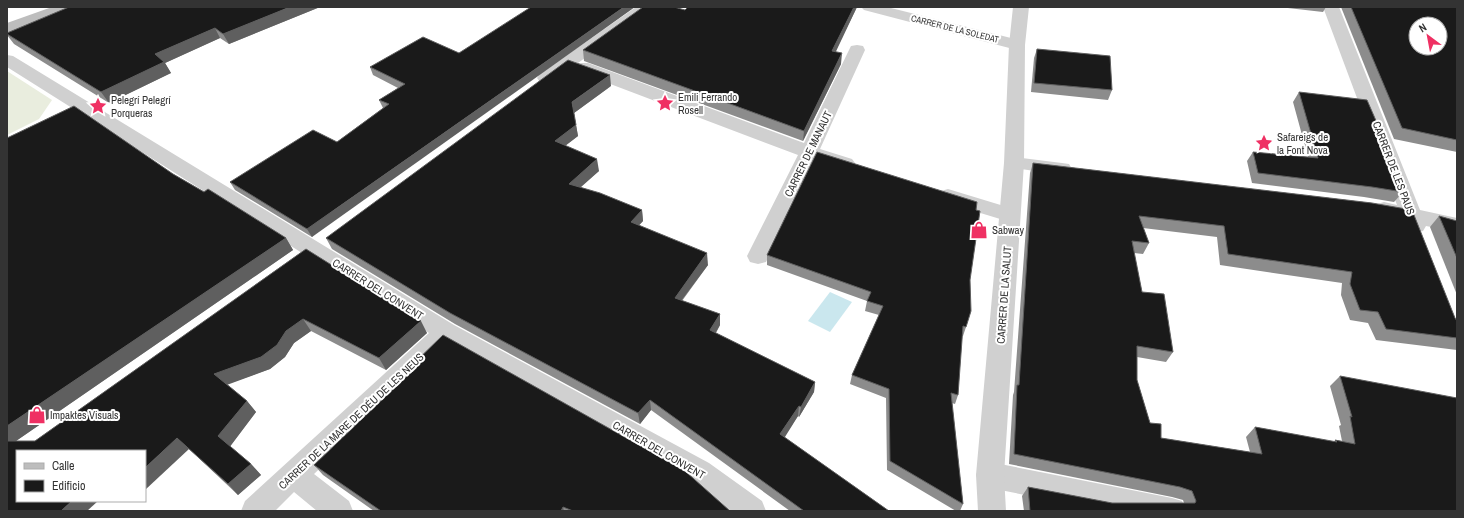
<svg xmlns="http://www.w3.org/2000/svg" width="1464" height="518" font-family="'Archivo Narrow',sans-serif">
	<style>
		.green { fill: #e9edde }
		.water { fill: #cae7ee }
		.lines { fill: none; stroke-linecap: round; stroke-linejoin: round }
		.minor { fill: #d0d0d0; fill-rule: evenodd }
		.tertiary { fill: #d0d0d0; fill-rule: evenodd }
		.secondary { fill: #bdbdbd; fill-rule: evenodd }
		.wall { fill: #8c8c8c }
		.shaded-wall { fill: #5f5f5f }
		.building { fill: #1a1a1a; stroke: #5f5f5f; fill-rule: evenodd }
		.labels { text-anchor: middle; stroke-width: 4; stroke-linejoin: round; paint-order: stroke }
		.far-street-label { font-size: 9px; fill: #333; stroke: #fff }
		.poi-label { font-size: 11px; fill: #333; stroke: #fff; text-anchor: start }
		.street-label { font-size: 11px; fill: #333; stroke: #fff }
	</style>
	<rect width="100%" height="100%" fill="#fff"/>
	<polygon class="green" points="7,71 52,100 39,119 7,135"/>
	<polygon class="water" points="830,292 852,302 830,332 808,321"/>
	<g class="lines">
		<g class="minor">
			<path d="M 636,7 L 654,7 L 651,10 L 578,63 L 588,63 L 804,143 L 849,50 L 851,46 L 857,45 L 863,46 L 865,50 L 820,149 L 852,159 L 855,163 L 852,167 L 845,169 L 815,160 L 766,262 L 758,264 L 750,262 L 747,256 L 798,155 L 576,71 L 573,67 L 574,66 C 564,73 553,85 540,82 L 537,78 L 540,74 Z"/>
			<polygon points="861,7 887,7 1023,41 1025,45 1023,49 1017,50 864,10"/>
			<polygon points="1323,7 1339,7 1420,210 1457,218 1457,232 1426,226 1423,231 1416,233 1409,231 1403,220 1377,214 1374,209 1377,204 1384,202 1397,205"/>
			<polygon points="7,55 13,56 454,325 709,463 762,501 766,511 729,511 689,481 448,345 314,474 349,501 353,511 317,511 294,492 275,511 241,511 245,501 429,333 7,67"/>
			<polygon points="1014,157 1062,163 1069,164 1072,169 1069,174 1062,175 1007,167 1004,163 1007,159"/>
			<polygon points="948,189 1017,210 1020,215 1017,220 1010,222 941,201 938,196 941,191"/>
			<polygon points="990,462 1172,498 1182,501 1186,511 1105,511 990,488 980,484 976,475 980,466"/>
		</g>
		<polygon class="tertiary" points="1013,7 1029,7 1025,45 1024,163 1004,475 1006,511 978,511 976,475 1004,163 1009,45"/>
		<polygon class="secondary" points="52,7 74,7 71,10 7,34 7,23"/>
	</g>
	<g class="wall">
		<polygon points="320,7 229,44 220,38 165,63 171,73 109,103 14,44 7,35 7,33"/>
		<polygon points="688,7 857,7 835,52 841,64 803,141 584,61 583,50 685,10"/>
		<polygon points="1279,7 1326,7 1323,12"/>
		<polygon points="1341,7 1457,7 1457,152 1394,139"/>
		<polygon points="1037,49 1112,90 1108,100 1031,92 1034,58"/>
		<polygon points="459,53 312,237 235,190 230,182 337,142 383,108 379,100 398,88 373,75 370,67"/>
		<polygon points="611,86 574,113 578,136 565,146 599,171 580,187 642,210 643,221 639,225 708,265 682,301 720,314 720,325 716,333 815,382 814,392 799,417 798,416 784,437 889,511 790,511 651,410 640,424 455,324 332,249 326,238"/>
		<polygon points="1299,92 1377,123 1374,127 1403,192 1394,202 1364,197 1252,183 1247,161 1253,152 1308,157 1293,102"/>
		<polygon points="7,138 173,174 286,238 293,250 16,441 35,441 306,249 427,333 386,370 311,331 294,343 285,357 270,369 227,384 247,401 256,412 230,446 251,464 261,475 238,495 189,449 145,451 7,511"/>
		<polygon points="1033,163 1372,203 1457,321 1457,350 1376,340 1368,323 1350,320 1341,295 1342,283 1220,265 1217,237 1143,228 1149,243 1143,254 1134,253 1142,292 1173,352 1166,362 1137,357 1137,380 1150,423 1161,438 1250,452 1246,437 1255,427 1334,442 1335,440 1342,441 1339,426 1341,425 1330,386 1340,376 1457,511 1024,511 1022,496 1028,487 1112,503 1184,503 1183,500 1172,497 1009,464 1013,395 1014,392 1030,173"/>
		<polygon points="1439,216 1457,221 1457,295 1430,227"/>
		<polygon points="767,255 970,280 966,327 963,336 962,336 958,395 955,404 952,403 963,504 960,511 956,511 887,470 886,398 850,384 852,375 879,315 865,311 867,301 767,265"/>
		<polygon points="405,372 730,511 374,511 323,475 314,465 407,376"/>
	</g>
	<g class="shaded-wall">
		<polygon points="290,7 320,7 229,44 223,34"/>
		<polygon points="624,7 635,7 312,237 307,229"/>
		<polygon points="854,7 857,7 831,62 832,51"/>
		<polygon points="215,28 220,38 165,63 171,73 109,103 101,92 155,54"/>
		<polygon points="842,53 841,64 803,141 804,131"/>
		<polygon points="610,75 611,86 574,113 572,102"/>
		<polygon points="576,125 578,136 557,152 555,141"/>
		<polygon points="597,159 599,171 571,196 569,184"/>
		<polygon points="642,210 643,221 632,233 631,222"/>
		<polygon points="286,238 293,250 16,441 7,449 7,426"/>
		<polygon points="707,253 708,265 675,309 675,298"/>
		<polygon points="720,314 720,325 711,341 710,330"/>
		<polygon points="303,319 311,331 294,343 285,357 270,369 224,386 214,374"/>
		<polygon points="421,321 427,333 386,370 379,358"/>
		<polygon points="815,382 814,392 799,417 801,407"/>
		<polygon points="650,400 651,410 640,424 638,413"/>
		<polygon points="247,401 256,412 229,448 218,436"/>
		<polygon points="799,406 798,416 780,445 780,434"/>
		<polygon points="177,438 189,449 145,490 145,468"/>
		<polygon points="251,464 261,475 238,495 228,484"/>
		<polygon points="72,501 98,501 87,511 61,511"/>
		<polygon points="563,507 564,511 561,511"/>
	</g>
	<g class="building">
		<polygon points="69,7 290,7 223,34 215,28 155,54 164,62 101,92 7,34 7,33"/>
		<polygon points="531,7 624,7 307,229 230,182 313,130 337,142 389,104 379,100 405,84 370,67 423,37 459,53"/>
		<polygon points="643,7 674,7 685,10 688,7 854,7 832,51 842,53 804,131 583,50"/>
		<path d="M 1351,7 L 1457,7 L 1457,140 L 1402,128 ZM 1416,24 L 1440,24 L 1440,48 L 1416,48 Z"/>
		<polygon points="1037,49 1110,56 1112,90 1034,83"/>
		<polygon points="568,60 610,75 572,102 576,125 555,141 597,159 569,184 600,193 642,210 631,222 707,253 675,298 720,314 710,330 815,382 801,407 799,406 780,434 889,511 804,511 650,400 638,413 450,313 326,238"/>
		<polygon points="1299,92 1367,100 1377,123 1372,122 1403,192 1372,187 1258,173 1253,152 1318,158"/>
		<polygon points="74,106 173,174 204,192 208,189 286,238 7,426 7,138"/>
		<polygon points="817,152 977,202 976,210 980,211 970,280 971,311 966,327 963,326 958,395 951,393 963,504 890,461 889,389 852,375 883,306 867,301 871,292 767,255"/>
		<polygon points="1033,163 1372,203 1412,210 1455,318 1457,321 1457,338 1386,329 1378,312 1360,310 1350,284 1352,272 1228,254 1224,226 1139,216 1149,243 1132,241 1142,292 1164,294 1173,352 1137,346 1137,380 1150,423 1161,424 1161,438 1262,454 1255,427 1337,442 1335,440 1355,444 1350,416 1352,417 1340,376 1457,398 1457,511 1030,511 1028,487 1112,503 1195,503 1196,501 1192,491 1180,487 1014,454 1017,385 1019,385"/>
		<polygon points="1439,216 1457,221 1457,258"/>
		<polygon points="306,249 421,321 379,358 303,319 286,331 277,345 261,357 214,374 247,401 218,436 251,464 228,484 177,438 145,468 145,451 17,451 17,501 72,501 61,511 7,511 7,441 35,441"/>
		<polygon points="443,335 685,471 730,511 573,511 563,507 561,511 381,511 314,465 409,374 405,372"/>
	</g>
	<defs>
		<g id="sight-bare" transform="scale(1.38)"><path d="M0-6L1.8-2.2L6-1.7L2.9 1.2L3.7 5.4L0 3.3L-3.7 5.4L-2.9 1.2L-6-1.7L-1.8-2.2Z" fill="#ef3063" stroke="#fff" stroke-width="2.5" paint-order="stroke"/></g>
		<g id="shop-bare" transform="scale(1.38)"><path d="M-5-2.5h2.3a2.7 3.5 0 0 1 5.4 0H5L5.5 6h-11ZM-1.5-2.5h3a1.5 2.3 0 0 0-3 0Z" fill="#ef3063" stroke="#fff" stroke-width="2.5" paint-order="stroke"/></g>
	</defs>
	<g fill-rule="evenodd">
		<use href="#sight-bare" x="665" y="103"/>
		<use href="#sight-bare" x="98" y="106"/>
		<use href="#sight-bare" x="1264" y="143"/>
		<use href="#shop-bare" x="979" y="230"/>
		<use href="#shop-bare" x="37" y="415"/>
	</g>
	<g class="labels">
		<g class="far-street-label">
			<text transform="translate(955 29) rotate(14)" y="3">CARRER DE LA SOLEDAT</text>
		</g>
		<g class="poi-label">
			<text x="678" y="101">Emili Ferrando<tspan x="678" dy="13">Rosell</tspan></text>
			<text x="111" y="104">Pelegrí Pelegrí<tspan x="111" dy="13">Porqueras</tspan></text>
			<text x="1277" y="141">Safareigs de<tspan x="1277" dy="13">la Font Nova</tspan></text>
			<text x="992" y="234">Sabway</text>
			<text x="50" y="419">Impaktes Visuals</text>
		</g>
		<g class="street-label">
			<text transform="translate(808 154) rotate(-64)" y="4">CARRER DE MANAUT</text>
			<text transform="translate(1394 168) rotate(69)" y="4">CARRER DE LES PAUS</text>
			<text transform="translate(378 289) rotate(32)" y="4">CARRER DEL CONVENT</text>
			<text transform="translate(1004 295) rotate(-86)" y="4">CARRER DE LA SALUT</text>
			<text transform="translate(351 421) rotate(-43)" y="4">CARRER DE LA MARE DE DÉU DE LES NEUS</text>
			<text transform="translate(659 450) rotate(30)" y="4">CARRER DEL CONVENT</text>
		</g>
	</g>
	<rect width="1464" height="518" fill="none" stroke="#333333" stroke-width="16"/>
	<rect x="16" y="450" width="130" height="52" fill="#ffffff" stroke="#adadad"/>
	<rect x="24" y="463" width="20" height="6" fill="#bdbdbd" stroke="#adadad"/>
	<text x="52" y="470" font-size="12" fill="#333333">Calle</text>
	<rect x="24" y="480" width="20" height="12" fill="#1a1a1a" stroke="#adadad"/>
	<text x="52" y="490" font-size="12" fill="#333333">Edificio</text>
	<g transform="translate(1428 36) rotate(328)"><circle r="19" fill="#ffffff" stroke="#adadad"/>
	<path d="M0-3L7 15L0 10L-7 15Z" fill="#ef3063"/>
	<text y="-6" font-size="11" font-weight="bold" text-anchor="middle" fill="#333333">N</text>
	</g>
</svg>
